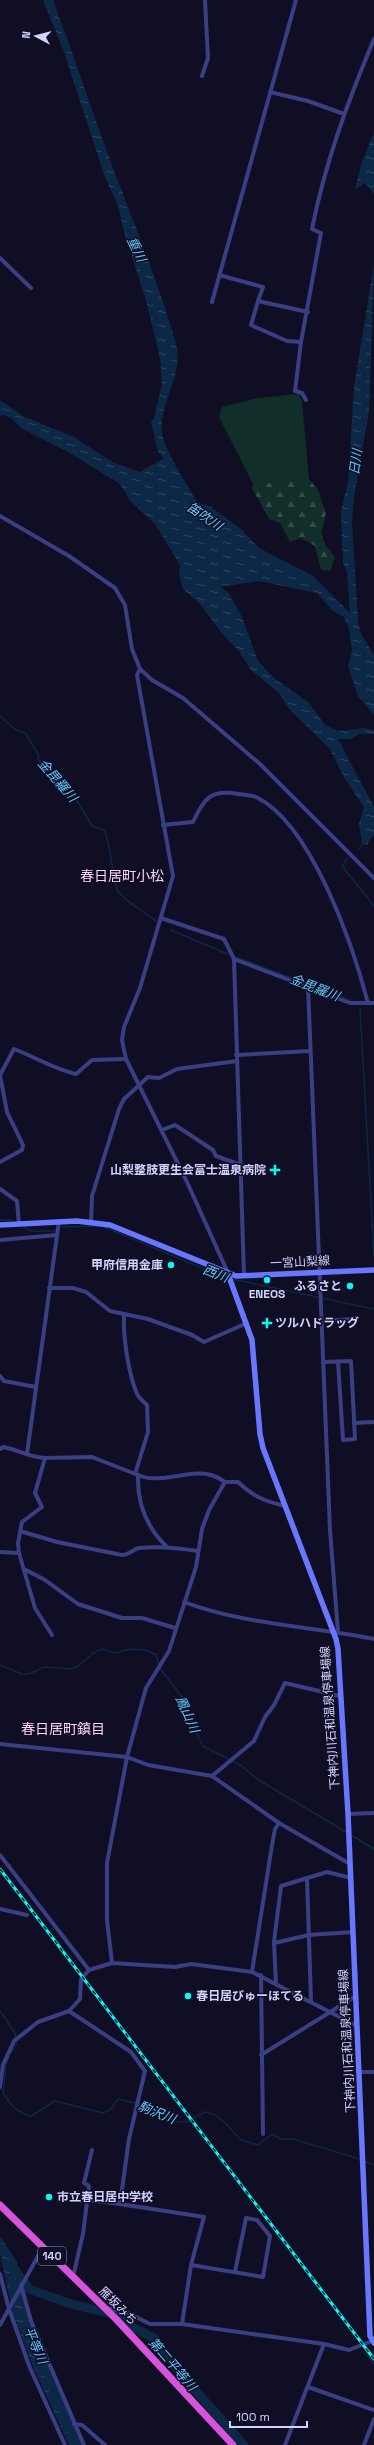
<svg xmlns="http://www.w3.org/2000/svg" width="374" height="2445" font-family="'Space Grotesk','Noto Sans JP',sans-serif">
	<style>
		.grass { fill: #122e2a }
		.forest { fill: url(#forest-firs) }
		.water { fill: url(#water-ripples) }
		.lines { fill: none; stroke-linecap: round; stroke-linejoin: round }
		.stream { stroke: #0c2846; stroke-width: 1.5 }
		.river { stroke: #0c2846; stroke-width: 9 }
		.minor { stroke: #3a3f83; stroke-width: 4 }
		.secondary { stroke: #6977ff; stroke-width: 5.5 }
		.trunk { stroke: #d653da; stroke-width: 7 }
		.rail-casing { stroke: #01fcf8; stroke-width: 3 }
		.rail { stroke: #100e24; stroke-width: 1.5; stroke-dasharray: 4.5; stroke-linecap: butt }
		.poi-dot { fill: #01fcf8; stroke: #100e24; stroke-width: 1.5 }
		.labels { text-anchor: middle; stroke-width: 3; stroke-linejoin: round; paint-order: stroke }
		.shield { fill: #100e24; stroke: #9897bd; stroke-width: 1 }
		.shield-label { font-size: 11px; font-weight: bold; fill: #d2d2ff }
		.poi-label { font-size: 12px; font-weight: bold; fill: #d2d2ff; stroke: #100e24; text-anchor: end }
		.street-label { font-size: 12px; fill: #d2d2ff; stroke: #100e24 }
		.water-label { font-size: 13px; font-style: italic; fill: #60c8fe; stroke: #100e24 }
		.quarter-label { font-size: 14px; fill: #ffd4f4; stroke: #100e24 }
	</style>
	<defs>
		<pattern id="forest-firs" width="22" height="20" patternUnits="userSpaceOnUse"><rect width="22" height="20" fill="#122e2a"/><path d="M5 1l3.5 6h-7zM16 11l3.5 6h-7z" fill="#344b4a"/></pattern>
		<pattern id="water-ripples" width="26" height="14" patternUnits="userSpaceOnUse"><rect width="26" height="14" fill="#0c2846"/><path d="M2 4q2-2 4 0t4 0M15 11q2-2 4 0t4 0" fill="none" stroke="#2e4662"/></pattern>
	</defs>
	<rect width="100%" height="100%" fill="#100e24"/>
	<polygon class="grass" points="299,394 302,401 309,479 253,484 219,417 222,407 258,398"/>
	<polygon class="forest" points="309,479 318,490 326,513 321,534 326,546 335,557 330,571 321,570 315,546 301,538 290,542 280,523 269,519 252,488 253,484"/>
	<g class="water">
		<path d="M 43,0 L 53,0 C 74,56 92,112 113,168 C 135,226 159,284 176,344 C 184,375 159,402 162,432 C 163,449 188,485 197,502 L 211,507 L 241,529 L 259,548 L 313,576 L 350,613 L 347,572 L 343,563 L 341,511 L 348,482 L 354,387 L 374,264 L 369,412 L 354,496 L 352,522 L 358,621 L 361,634 L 374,655 L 374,715 L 358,696 L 348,666 L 352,650 L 349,629 L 344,617 L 333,611 L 317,593 L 259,581 L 220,587 L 228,592 L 242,617 L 258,661 L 274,678 L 308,702 L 325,725 L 338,731 L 365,728 L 374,731 L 374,734 L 359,734 L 351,739 L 338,739 L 374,807 L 374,834 L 367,845 L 362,844 L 359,824 L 364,807 L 345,779 L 329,748 L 288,708 L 280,694 L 251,670 L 238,650 L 220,631 L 200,604 L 183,589 L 179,575 L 180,565 L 155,524 L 130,501 L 120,484 L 70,453 L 21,428 L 11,418 L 4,415 L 0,416 L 0,400 L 23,416 L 74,437 L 112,462 L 140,472 L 164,458 L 158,452 L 151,422 L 154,418 L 162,385 L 160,358 L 146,300 L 124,232 L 118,205 L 105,177 L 64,52 Z"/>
		<polygon points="374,132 374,194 365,183 355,189 361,165"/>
		<polygon points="0,2236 17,2262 18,2278 39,2358 80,2445 69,2445 34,2369 13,2314 0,2254"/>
	</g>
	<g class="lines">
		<g class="stream">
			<path d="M 0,716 L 16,730 L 26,734 L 39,756 L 38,759 L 76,799 L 92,826 L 104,830 C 112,846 112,882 118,891 C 128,905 145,911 157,922"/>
			<polyline points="359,849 363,844"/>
			<polyline points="348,858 342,866 374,906"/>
			<polyline points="171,930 227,954"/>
			<polyline points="236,957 350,1000"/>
			<polyline points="360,1009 374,1255"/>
			<polyline points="0,1220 12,1220"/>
			<polyline points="24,1227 31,1231 55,1231"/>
			<polyline points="62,1227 100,1226"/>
			<polyline points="104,1227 228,1279"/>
			<polyline points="232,1279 374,1309"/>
			<polyline points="0,1665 22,1674 29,1674 44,1667 72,1669 78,1666 93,1653 102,1649 115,1653 130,1649 145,1650 156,1655 159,1664"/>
			<polyline points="160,1668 185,1701 187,1715 203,1746 242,1766 257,1779 346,1832"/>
			<polyline points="351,1835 374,1849"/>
			<polyline points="0,2011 15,2033 17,2043 11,2053"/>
			<path d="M 9,2056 L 6,2065 L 3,2093 C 11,2105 17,2113 31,2116 L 55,2101 L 103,2113 L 111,2109 L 118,2099 L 147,2106 L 178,2122 L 186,2122 L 205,2112 L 214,2114 L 225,2123 L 241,2140 L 258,2145 L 272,2134 L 281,2139 L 293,2139 L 360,2159"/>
			<polyline points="364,2161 374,2165"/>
			<polyline points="365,2352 374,2364"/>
		</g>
		<g class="river">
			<polyline points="10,2263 29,2289 71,2304 122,2316 132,2327 154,2338 185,2379 244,2445"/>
			<polyline points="29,2328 78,2445"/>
		</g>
		<g class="minor">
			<polyline points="202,76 208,58 205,0"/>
			<polyline points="270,92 308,101 344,114"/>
			<polyline points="0,258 31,288"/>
			<polyline points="219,275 263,287 258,301"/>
			<polyline points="212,302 296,0"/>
			<path d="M 308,312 L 258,301 L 251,325 L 287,341 L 301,342 L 321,233 L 312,229 C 325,163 348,101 374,39"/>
			<polyline points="301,342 295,391 302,393 306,400"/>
			<polyline points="0,516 69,556 115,588 125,605 132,649 140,669 152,680 183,698 260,764 374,878"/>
			<polyline points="140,669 137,675 173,876 140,988 124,1027 122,1040 126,1059 187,1182 228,1273"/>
			<path d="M 163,825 L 193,822 C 204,798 211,789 238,794 C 244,795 251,795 256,797 C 312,824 353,946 368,1003"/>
			<polyline points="161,918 224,939 234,959 244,1276"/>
			<polyline points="234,959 350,1003 374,1003"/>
			<polyline points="308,986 330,1530 338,1632"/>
			<polyline points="236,1055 310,1051"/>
			<polyline points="162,1130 175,1125 213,1150 216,1156 241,1165"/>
			<path d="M 0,1162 L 22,1150 L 23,1145 L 7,1112 L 0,1075 L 14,1049 C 35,1057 54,1069 76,1074 L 92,1060 L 126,1059"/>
			<polyline points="0,1189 17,1201 19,1224"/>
			<polyline points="91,1222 92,1196 119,1109 124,1099 148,1077 159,1078 177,1069 237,1061"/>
			<polyline points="0,1240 57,1235"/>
			<polyline points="49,1288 73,1288 86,1292 110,1311 148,1319 192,1335 204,1342 247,1323"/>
			<path d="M 124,1314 C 123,1337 128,1372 137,1394 C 139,1398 144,1402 147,1405 L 148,1432 L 135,1474"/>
			<polyline points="322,1321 353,1319"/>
			<polyline points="323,1362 351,1361 355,1439 343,1440 338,1362"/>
			<polyline points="0,1376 4,1381 36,1387"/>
			<polyline points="354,1423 374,1422"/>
			<path d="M 0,1449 L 3,1447 C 17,1449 30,1458 45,1458 L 35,1493 L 42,1507 L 22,1522 L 18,1543 L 19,1553 L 0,1552"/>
			<polyline points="27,1454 59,1221"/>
			<path d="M 45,1458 L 92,1457 L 138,1475 C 137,1504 146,1527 167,1547"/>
			<path d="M 225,1482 L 238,1482 C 253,1496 265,1502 286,1506"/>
			<path d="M 20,1531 L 57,1542 L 122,1555 C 130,1555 133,1549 139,1548 C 159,1546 179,1548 198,1551"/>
			<polyline points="19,1553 35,1608 52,1635"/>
			<polyline points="26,1570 45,1580 78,1604 122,1618 142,1618 175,1628"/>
			<path d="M 184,1602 C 245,1625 311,1626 374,1639"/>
			<polyline points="0,1744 127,1757 148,1765 212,1776 279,1823 350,1864"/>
			<polyline points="212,1776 254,1741 265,1717 274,1705 285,1683 340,1696"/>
			<polyline points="348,1814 374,1813"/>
			<polyline points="0,1855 89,1970"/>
			<polyline points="307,1878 311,2001"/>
			<polyline points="0,1909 27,1915"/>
			<polyline points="274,1943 309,1935 353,1932"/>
			<path d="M 112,1963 L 107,1920 L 107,1863 L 127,1757 L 146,1688 L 169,1651 L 196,1567 L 202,1529 L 209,1510 L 225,1482 C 221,1479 215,1476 211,1475 C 186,1469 162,1485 138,1475"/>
			<polyline points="252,1972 272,1845 275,1829 279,1823"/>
			<polyline points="261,1975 263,2134"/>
			<polyline points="276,1984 274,1942 281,1886 327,1872 351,1878"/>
			<polyline points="69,2011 131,2052 145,2071 129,2139 120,2204 204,2217 191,2265 182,2324"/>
			<polyline points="261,2055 356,1996"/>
			<polyline points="359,2072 374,2072"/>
			<polyline points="0,2087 3,2065 14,2041 38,2022 69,2011 80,1999 81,1979 89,1970 112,1963 175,1967 191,1964 252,1972 357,2026"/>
			<polyline points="88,2200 120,2204"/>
			<polyline points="191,2265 263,2277 270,2236 257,2220 246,2218 235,2272"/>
			<polyline points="0,2274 9,2309 30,2368 65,2445"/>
			<polyline points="73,2277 83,2234 89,2186 84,2183 92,2150"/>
			<polyline points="21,2285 31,2321 84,2445"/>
			<polyline points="107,2308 128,2313 150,2324 182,2324 324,2344 349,2350 372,2341"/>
			<polyline points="0,2325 43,2247"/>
			<polyline points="308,2387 374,2410"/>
			<polyline points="74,2424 82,2425 105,2445"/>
			<polyline points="285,2445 324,2344"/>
			<polyline points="364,2445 374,2419"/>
		</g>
		<g class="secondary">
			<polyline points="0,1225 77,1221 110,1225 236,1276 374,1270"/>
			<polyline points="228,1274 252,1340 260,1434 263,1448 336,1639 338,1649 348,1814 370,2336 374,2343"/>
		</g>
		<polyline class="trunk" points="0,2205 116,2319 233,2445"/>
		<g class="rail-casing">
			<polyline id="rail" points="0,1869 374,2359"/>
		</g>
		<use href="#rail" class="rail"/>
	</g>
	<g class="poi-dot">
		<path d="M273 1164h4v4h4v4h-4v4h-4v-4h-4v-4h4z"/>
		<circle cx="171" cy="1265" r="4"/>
		<circle cx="267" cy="1280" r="4"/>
		<circle cx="350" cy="1286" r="4"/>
		<path d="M265 1317h4v4h4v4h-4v4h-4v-4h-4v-4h4z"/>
		<circle cx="188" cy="1996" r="4"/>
		<circle cx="49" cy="2197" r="4"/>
	</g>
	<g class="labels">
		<rect class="shield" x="38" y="2247" width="28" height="18" rx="3"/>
		<g class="shield-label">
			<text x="52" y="2260">140</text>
		</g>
		<g class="poi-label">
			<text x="266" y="1174">山梨整肢更生会富士温泉病院</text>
			<text x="163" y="1269">甲府信用金庫</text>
			<text x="342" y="1290">ふるさと</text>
			<text x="267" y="1298" text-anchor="middle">ENEOS</text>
			<text x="275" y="1327" text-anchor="start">ツルハドラッグ</text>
			<text x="196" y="2000" text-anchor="start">春日居びゅーほてる</text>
			<text x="57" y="2201" text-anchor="start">市立春日居中学校</text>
		</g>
		<g class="street-label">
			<text transform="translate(300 1262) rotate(-3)" y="4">一宮山梨線</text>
			<text transform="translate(330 1718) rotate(-94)" y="4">下神内川石和温泉停車場線</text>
			<text transform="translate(347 2041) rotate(-93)" y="4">下神内川石和温泉停車場線</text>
			<text transform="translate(118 2306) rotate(45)" y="4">雁坂みち</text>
		</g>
		<g class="water-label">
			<text transform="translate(137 249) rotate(64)" y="5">重川</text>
			<text transform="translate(355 462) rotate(-83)" y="5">日川</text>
			<text transform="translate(205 516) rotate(34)" y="5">笛吹川</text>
			<text transform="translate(58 780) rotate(49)" y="5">金毘羅川</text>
			<text transform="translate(315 987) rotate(21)" y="5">金毘羅川</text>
			<text transform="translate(216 1273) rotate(21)" y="5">西川</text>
			<text transform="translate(188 1714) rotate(66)" y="5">鳳山川</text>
			<text transform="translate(157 2112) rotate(22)" y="5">駒沢川</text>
			<text transform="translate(36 2345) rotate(67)" y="5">平等川</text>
			<text transform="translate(173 2364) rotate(49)" y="5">第二平等川</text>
		</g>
		<g class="quarter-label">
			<text x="122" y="881">春日居町小松</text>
			<text x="63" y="1734">春日居町鎮目</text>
		</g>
	</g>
	<g transform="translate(36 36) rotate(277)" stroke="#100e24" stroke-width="3" paint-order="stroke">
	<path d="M0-3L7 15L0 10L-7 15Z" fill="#d2d2ff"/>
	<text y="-6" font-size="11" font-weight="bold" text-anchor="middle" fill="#d2d2ff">N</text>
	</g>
	<path d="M230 2421v6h77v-6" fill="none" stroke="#d2d2ff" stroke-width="2"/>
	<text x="236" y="2421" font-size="12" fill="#d2d2ff" stroke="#100e24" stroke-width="3" paint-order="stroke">100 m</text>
</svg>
